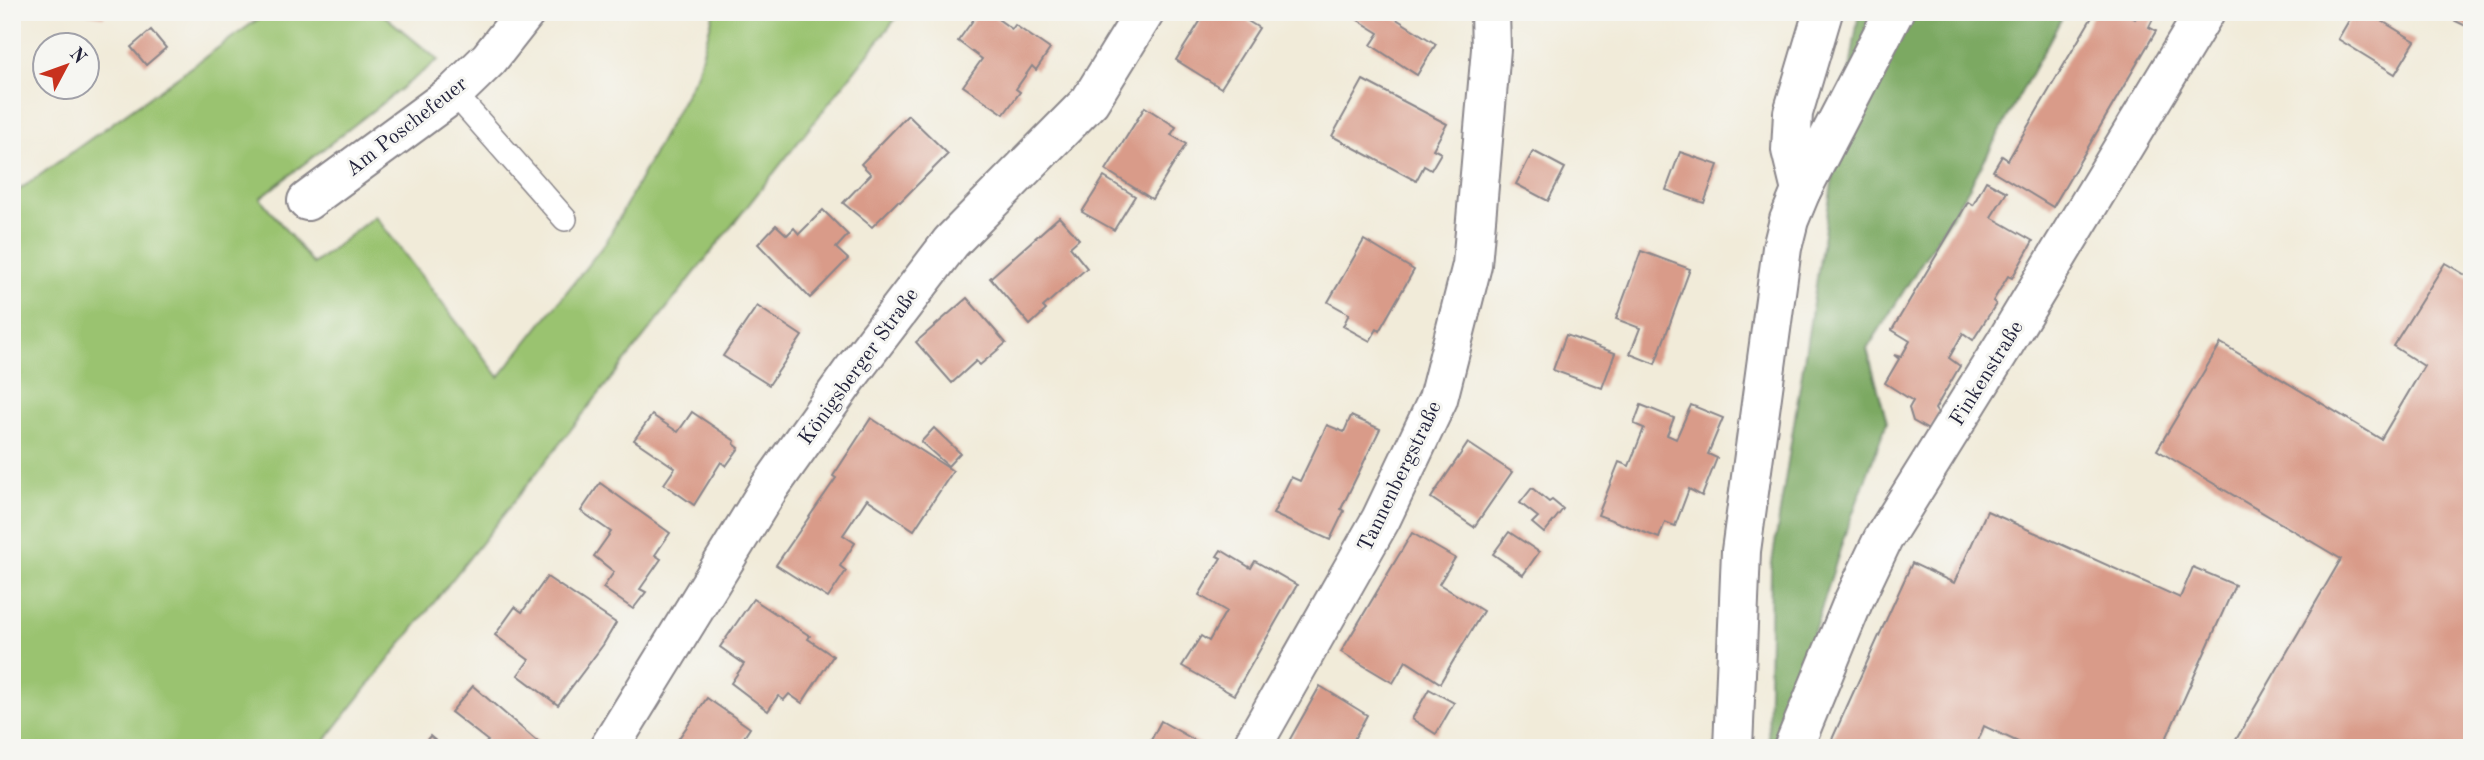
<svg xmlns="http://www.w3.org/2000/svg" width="2484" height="760" font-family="'Old Standard TT',serif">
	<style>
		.green { fill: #9ac36f; stroke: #5e7255; stroke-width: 2 }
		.forest { fill: #7ba962; stroke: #4e664e; stroke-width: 2 }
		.building { fill: #d99b89 }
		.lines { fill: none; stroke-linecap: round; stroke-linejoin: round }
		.lane-casing { stroke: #8a868a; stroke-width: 26 }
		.street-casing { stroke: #8a868a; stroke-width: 42 }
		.lane { stroke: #fff; stroke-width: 23 }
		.street { stroke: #fff; stroke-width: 38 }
		.labels { text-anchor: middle; stroke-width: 6; stroke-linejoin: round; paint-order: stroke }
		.street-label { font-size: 21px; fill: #22223b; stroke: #f6f6f2 }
	</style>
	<rect width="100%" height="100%" fill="#f6f6f2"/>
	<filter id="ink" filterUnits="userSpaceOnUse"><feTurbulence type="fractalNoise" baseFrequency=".0143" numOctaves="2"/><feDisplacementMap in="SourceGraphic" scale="14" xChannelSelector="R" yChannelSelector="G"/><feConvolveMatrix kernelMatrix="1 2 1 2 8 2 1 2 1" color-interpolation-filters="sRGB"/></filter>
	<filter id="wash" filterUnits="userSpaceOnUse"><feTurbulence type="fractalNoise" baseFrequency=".00686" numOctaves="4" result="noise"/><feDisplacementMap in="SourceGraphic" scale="28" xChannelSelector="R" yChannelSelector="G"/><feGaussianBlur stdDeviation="1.57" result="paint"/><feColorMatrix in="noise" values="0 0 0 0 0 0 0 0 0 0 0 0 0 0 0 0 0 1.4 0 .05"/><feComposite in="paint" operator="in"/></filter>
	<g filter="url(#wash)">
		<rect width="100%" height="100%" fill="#f1ebd9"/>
		<polygon class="green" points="268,12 380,12 438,60 260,198 313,264 375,216 499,377 606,242 697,73 714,12 901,12 319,748 12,748 12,195"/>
		<polygon class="forest" points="1859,12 2065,12 1969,188 1867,349 1887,422 1845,534 1777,748 1768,748 1771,569"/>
		<g id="blocks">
			<g class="building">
				<polygon points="87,12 104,12 104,17 87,14"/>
				<polygon points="979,12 988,12 1012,29 1015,25 1050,49 1036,70 1032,66 1016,89 1020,92 1004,114 963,86 982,59 958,41"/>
				<polygon points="1206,12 1233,12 1259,28 1221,88 1176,60"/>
				<polygon points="1345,12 1392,12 1390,15 1436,44 1417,75 1371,45 1379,33"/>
				<polygon points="2095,12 2124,12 2135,19 2141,12 2153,19 2149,27 2156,31 2053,207 1993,171 2002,156 2008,160"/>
				<polygon points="2354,12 2367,12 2415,41 2395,74 2338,39"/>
				<polygon points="2437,12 2472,12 2472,29"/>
				<polygon points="151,30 166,48 146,65 131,47"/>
				<polygon points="1363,80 1447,124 1433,149 1441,153 1431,170 1424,166 1416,181 1332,136"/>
				<polygon points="1145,107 1176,127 1171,135 1186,144 1152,199 1106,170"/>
				<polygon points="908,115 948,154 900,202 898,201 872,227 843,203 871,174 861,164"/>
				<polygon points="1533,151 1565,168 1548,201 1516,184"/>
				<polygon points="1680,152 1718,165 1704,203 1666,190"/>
				<polygon points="1104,177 1135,196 1114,230 1082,212"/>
				<polygon points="1986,181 2007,192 1991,217 2033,241 2012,278 2008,276 1993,301 1996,304 1973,340 1963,333 1949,358 1960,366 1935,409 1939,415 1930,429 1927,429 1913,421 1909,408 1913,401 1885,383 1899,359 1894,355 1901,357 1910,341 1892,330 1968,202 1973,205"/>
				<polygon points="823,210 848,235 836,248 848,259 810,298 758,244 776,225 787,235 794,228 799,234"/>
				<polygon points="1059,217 1079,239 1070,247 1087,268 1043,307 1046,310 1030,325 990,278"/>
				<polygon points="1364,240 1414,270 1379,331 1377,329 1370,341 1343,326 1349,314 1328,302"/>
				<polygon points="1641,251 1690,269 1655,364 1630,354 1640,328 1616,319"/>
				<polygon points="2445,263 2472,279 2472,748 2238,748 2233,745 2341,559 2157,450 2221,343 2381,439 2424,366 2393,346"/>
				<polygon points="967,298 1006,343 980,365 976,361 952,383 916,342"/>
				<polygon points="757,306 802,336 769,385 723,356"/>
				<polygon points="1566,335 1615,353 1602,388 1553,370"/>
				<polygon points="1641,405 1674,418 1667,435 1676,439 1691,405 1723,418 1708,454 1717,458 1702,496 1689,489 1675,526 1665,522 1659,538 1598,515 1619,462 1629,466 1644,428 1634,424"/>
				<polygon points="692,412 735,441 734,444 739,448 726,466 721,462 694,505 664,484 675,468 634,440 652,415 678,432"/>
				<polygon points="1351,416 1380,429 1341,509 1344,511 1330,540 1273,514 1291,477 1300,481 1327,425 1344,432"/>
				<polygon points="871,418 953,471 914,530 867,499 843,535 855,543 840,566 846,571 828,598 776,565 836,478 833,476"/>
				<polygon points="934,428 960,453 948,466 921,442"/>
				<polygon points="1468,443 1512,472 1474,527 1431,498"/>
				<polygon points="600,483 670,533 655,555 661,559 640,589 646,592 633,609 603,588 614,572 594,556 611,532 581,511"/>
				<polygon points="1532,488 1549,502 1552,500 1563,509 1544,533 1532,523 1538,517 1520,503"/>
				<polygon points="1987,511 2180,598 2193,567 2235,585 2162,748 2031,748 1984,726 1975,748 1828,748 1912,563 1954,583"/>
				<polygon points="1509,532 1539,552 1523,575 1493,554"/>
				<polygon points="1412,533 1455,558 1439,584 1483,611 1440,683 1406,661 1393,683 1341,652"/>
				<polygon points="1221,550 1251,568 1255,561 1297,585 1234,695 1182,666 1201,636 1209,641 1226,611 1199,595 1221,558 1217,556"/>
				<polygon points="547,577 616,623 603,645 558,705 518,675 529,660 495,635 515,607 522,612"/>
				<polygon points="753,599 810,636 808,639 833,656 802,703 789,694 784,700 778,696 768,711 731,683 744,664 720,647"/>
				<polygon points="473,686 545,748 481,748 488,741 451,712"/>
				<polygon points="1320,686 1367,715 1353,741 1365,748 1285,748"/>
				<polygon points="1429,689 1454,703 1436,734 1412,719"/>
				<polygon points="707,698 750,728 737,748 672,748"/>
				<polygon points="1161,721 1203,745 1202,748 1147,748"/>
				<polygon points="430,736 444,748 420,748"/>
			</g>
		</g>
	</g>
	<g filter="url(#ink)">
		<use href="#blocks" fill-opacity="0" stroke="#8a868a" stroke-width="2"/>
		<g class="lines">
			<g class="lane-casing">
				<polyline id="lane" points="454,93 565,219"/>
			</g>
			<g class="street-casing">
				<g id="street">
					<polyline points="1801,191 1791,150 1793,113 1823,12"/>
					<polyline points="307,201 454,93 489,59 526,12"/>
					<polyline points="609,748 769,488 851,373 951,242 1090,101 1145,12"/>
					<polyline points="1251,748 1381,519 1438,399 1472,265 1491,49 1490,12"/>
					<polyline points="1733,748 1741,551 1782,248 1789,220 1801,191 1894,12"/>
					<polyline points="1793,748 1853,602 1883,539 2005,343 2205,12"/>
				</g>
			</g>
			<use href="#lane" class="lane"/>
			<use href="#street" class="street"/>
		</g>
	</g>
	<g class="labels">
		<g class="street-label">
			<text transform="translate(406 126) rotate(-38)" y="7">Am Poschefeuer</text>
			<text transform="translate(858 366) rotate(-54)" y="7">Königsberger Straße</text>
			<text transform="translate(1986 373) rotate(-58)" y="7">Finkenstraße</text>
			<text transform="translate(1399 476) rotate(-64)" y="7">Tannenbergstraße</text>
		</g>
	</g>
	<rect width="2484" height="760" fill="none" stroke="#f6f6f2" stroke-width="42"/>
	<g transform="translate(66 66) rotate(49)"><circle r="33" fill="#f6f6f2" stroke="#a1a1a9" stroke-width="2"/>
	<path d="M0-5L12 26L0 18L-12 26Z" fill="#c8321e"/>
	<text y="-10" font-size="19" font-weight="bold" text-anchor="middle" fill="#22223b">N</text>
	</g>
</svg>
